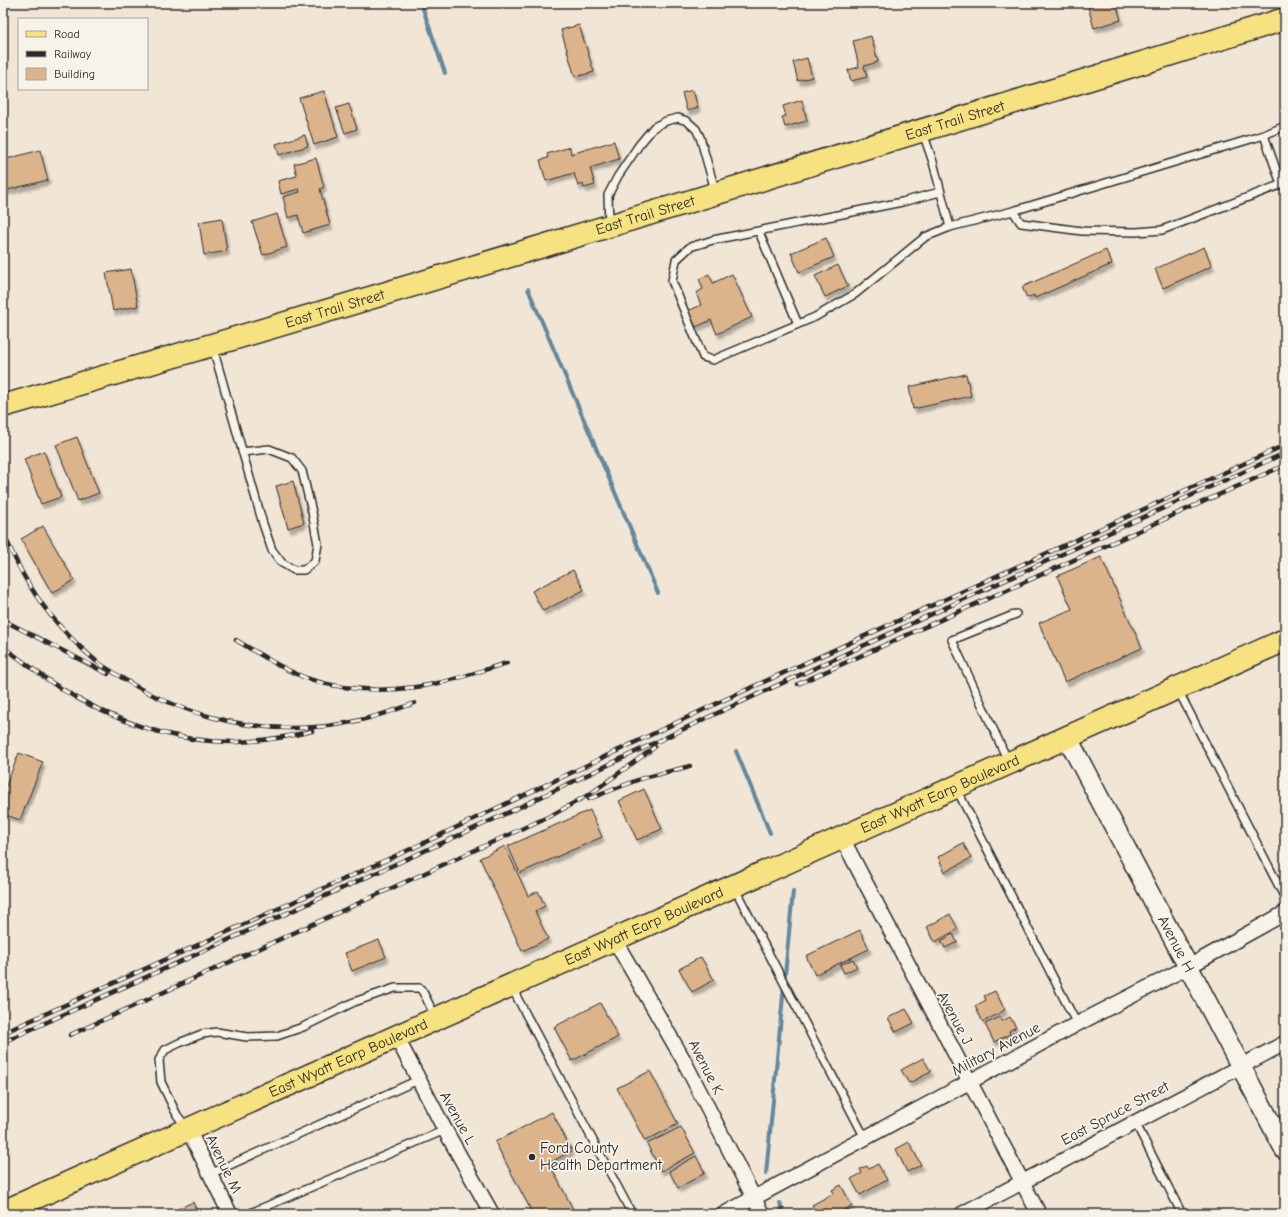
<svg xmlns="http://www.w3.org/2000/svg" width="1288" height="1217" font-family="'Comic Neue',sans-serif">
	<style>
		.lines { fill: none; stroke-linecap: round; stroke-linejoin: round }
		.stream { stroke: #63879c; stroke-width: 4 }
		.building { fill: #dbb48c; stroke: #2b2b2b; filter: url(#shadow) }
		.lane-casing { stroke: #2b2b2b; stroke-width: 10 }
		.street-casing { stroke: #2b2b2b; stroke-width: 17 }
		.secondary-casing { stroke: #2b2b2b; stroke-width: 22 }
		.primary-casing { stroke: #2b2b2b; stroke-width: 25 }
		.lane { stroke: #f7f3e8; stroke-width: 7 }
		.street { stroke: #f7f3e8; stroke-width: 14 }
		.secondary { stroke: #f7f3e8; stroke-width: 19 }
		.primary { stroke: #f7e281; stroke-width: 22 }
		.rail-casing { stroke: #2b2b2b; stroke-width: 4.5 }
		.rail { stroke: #f7f3e8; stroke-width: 3; stroke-dasharray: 9; stroke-linecap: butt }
		.poi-dot { fill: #2b2b2b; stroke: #f7f3e8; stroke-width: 1.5 }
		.labels { text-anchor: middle; stroke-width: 3.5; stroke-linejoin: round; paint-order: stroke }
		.street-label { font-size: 15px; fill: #2b2b2b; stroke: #f7f3e8 }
		.poi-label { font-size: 15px; fill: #2b2b2b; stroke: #f7f3e8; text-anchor: start }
	</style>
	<defs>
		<filter id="shadow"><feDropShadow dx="2.5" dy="4.5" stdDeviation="1" flood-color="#0004"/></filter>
	</defs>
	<rect width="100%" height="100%" fill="#f1e6d6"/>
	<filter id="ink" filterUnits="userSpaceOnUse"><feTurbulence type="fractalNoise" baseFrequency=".025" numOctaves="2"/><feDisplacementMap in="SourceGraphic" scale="8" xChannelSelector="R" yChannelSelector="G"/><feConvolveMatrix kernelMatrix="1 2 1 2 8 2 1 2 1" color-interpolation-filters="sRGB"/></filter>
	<g filter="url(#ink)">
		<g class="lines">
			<g class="stream">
				<polyline points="421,3 445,73"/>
				<polyline points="528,289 658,593"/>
				<polyline points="736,751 770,833"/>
				<polyline points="766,1174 793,891"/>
				<polyline points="780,1203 783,1214"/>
			</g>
		</g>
		<g class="building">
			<polygon points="1087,3 1116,3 1121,20 1094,28"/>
			<polygon points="579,25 594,72 575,77 561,30"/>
			<polygon points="871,36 878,62 864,66 867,77 851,81 848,70 859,67 853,41"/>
			<polygon points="807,58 812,77 798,81 793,62"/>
			<polygon points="693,90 698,108 687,111 682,93"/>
			<polygon points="324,91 338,137 314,145 299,98"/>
			<polygon points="802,100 807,121 785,127 782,117 786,116 783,106"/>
			<polygon points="349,104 357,129 345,133 336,108"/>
			<polygon points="305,135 308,146 279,155 276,144"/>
			<polygon points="614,141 619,159 590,168 595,185 584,188 583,184 578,186 574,173 546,181 540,160 548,158 547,154 570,147 571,154"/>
			<polygon points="40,150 48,180 3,191 3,160"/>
			<polygon points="316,158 324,187 320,189 330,225 303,233 298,215 288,218 283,197 300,192 299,189 281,194 278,181 297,176 294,164"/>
			<polygon points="277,214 287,247 263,255 252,222"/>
			<polygon points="222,218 227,251 204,255 199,222"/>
			<polygon points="826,238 834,257 799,272 791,253"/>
			<polygon points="1204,247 1212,266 1163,288 1155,269"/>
			<polygon points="1106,250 1112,264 1035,298 1034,295 1027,298 1022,287"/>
			<polygon points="838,265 848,286 825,297 815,276"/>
			<polygon points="131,269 138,306 113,311 106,273"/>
			<polygon points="709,274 713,283 732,274 752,317 717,334 711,320 696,327 688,311 701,305 696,293 703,289 699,279"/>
			<polygon points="966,374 971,396 913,409 909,387"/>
			<polygon points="77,437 99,493 78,501 56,445"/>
			<polygon points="44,451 61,497 41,504 24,459"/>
			<polygon points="293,481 304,523 288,528 276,486"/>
			<polygon points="43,526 74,580 52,593 21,539"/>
			<polygon points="1101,557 1142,648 1065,682 1039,623 1072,609 1057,576"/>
			<polygon points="573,570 584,590 543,611 532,591"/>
			<polygon points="19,753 43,762 20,820 3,814 3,793"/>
			<polygon points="644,789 662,829 637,840 619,801"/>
			<polygon points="590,810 602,837 520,873 508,846"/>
			<polygon points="963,843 971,858 945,872 938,857"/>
			<polygon points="505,846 528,896 538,891 545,906 535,911 548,939 522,951 480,858"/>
			<polygon points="950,914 958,929 935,942 927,927"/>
			<polygon points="860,930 869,949 815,975 806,956"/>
			<polygon points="953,934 957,942 945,948 941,941"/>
			<polygon points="379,940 386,957 352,971 345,953"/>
			<polygon points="701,957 714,980 692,992 679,969"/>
			<polygon points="853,959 857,967 844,973 840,965"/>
			<polygon points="995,991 1005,1010 983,1022 975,1006 986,1000 984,996"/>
			<polygon points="600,1003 618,1037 572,1061 554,1027"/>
			<polygon points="906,1009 914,1023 896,1032 888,1018"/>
			<polygon points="1000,1017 1002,1021 1010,1017 1016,1027 1009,1031 1010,1034 994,1042 985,1024"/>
			<polygon points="923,1058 931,1072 909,1083 901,1070"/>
			<polygon points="650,1071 678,1124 645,1141 617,1088"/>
			<polygon points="552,1112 572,1151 549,1163 574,1211 567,1214 533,1214 495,1142"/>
			<polygon points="681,1127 695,1153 661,1171 647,1144"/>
			<polygon points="909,1142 921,1165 907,1172 896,1149"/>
			<polygon points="696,1156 705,1173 678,1188 669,1171"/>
			<polygon points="878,1164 887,1180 860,1195 851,1179 862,1173 860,1169 867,1166 869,1169"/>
			<polygon points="841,1185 852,1206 837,1214 817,1214 812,1205 834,1193 832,1190"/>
			<polygon points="193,1202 198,1214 167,1214"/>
		</g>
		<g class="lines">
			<g class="lane-casing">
				<g id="lane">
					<polyline points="923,133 933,162 950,227"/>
					<polyline points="1264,135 1281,184"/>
					<polyline points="940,192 902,202 713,240 690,247 676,260 672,281 703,357 713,360 815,317 855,294 925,237 950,227 1013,211 1021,223 1082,231 1136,232 1162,230 1285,183"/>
					<polyline points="1013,211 1264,135 1285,126"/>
					<polyline points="609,224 608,195 618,176 639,145 654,127 666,121 678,118 687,121 696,129 700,137 715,190"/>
					<polyline points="759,232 798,324"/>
					<polyline points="213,348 263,524 272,550 282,563 294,570 304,570 315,561 318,544 312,512 302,471 292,458 269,449 242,452"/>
					<polyline points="1178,690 1285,898"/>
					<polyline points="1008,761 952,640 1016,614"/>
					<polyline points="957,790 1077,1024"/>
					<polyline points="735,889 865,1138"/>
					<polyline points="512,988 632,1214"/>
					<polyline points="1135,1122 1182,1214"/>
					<polyline points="187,1128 177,1115 161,1082 159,1060 165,1050 179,1043 202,1034 217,1032 247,1037 277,1036 303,1027 354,1002 395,988 420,988 424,994 435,1016"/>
					<polyline points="210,1174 418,1080"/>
					<polyline points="248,1214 445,1130"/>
				</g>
			</g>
			<g class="street-casing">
				<g id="street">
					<polyline points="842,838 1039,1214"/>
					<polyline points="614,939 683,1059 762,1214"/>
					<polyline points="396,1036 445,1130 492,1214"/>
					<polyline points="188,1129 230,1214"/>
					<polyline points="724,1214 1077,1024 1188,967 1285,913"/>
					<polyline points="962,1214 1285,1043"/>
				</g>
			</g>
			<g class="secondary-casing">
				<g id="secondary">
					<path id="s1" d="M 1067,737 L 1285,1150"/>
				</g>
			</g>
			<g class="primary-casing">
				<g id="primary">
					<path id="s2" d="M 3,406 C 432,282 858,150 1285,19"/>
					<path id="s3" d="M 3,1212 L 1285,640"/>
				</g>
			</g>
			<use href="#lane" class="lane"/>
			<use href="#street" class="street"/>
			<use href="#secondary" class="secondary"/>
			<use href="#primary" class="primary"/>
			<g class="rail-casing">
				<g id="rail">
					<path d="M 3,532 C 11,550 19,569 30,586 C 47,614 71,640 96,661 C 102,666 110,670 116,674 C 173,712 247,733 315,727 C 350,725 382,715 415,703"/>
					<polyline points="3,620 108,674"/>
					<path d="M 236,640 C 261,655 285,671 312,680 C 354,693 401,692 443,682 C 464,677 486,669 507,663"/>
					<path d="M 3,647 C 21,659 38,674 57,686 C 110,720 173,743 237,742 C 262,741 288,737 312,731"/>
					<polyline points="798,684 1285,465"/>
					<polyline points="589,799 640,779 690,766"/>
					<polyline points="3,1033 413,848 724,700 1285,445"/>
					<polyline points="70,1035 552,815 590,794 655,747"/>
					<polyline points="3,1042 486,823 711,716 1038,565 1285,453"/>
				</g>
			</g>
			<use href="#rail" class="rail"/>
		</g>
	</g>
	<circle class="poi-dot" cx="532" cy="1157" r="4"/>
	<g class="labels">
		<g class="street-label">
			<text dy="5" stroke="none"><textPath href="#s2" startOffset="994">East Trail Street</textPath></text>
			<text dy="5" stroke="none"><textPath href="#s2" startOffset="670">East Trail Street</textPath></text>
			<text dy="5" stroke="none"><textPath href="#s2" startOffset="346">East Trail Street</textPath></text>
			<text dy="5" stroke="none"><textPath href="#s3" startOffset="1026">East Wyatt Earp Boulevard</textPath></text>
			<text dy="5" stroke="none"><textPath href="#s3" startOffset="702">East Wyatt Earp Boulevard</textPath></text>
			<text dy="5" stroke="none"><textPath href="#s1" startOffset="234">Avenue H</textPath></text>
			<text transform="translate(955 1018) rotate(62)" y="5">Avenue J</text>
			<text transform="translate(996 1049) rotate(-28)" y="5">Military Avenue</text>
			<text dy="5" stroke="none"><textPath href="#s3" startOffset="378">East Wyatt Earp Boulevard</textPath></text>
			<text transform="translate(706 1067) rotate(63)" y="5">Avenue K</text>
			<text transform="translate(1115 1113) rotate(-28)" y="5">East Spruce Street</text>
			<text transform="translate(458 1118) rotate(61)" y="5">Avenue L</text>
			<text transform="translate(224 1164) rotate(64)" y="5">Avenue M</text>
		</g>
		<g class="poi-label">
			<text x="540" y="1153">Ford County<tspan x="540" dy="17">Health Department</tspan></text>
		</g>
	</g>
	<rect width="1288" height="1217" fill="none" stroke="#f7f3e8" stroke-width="16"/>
	<rect x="8" y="8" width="1272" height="1201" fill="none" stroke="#2b2b2b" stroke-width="1.5" filter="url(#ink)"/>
	<rect x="18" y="18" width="130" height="72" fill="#f7f3e8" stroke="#a5a39c"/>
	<rect x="26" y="31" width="20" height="6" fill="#f7e281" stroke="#a5a39c"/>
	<text x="54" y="38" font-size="12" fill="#2b2b2b">Road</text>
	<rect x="26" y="51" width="20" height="6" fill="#2b2b2b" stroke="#a5a39c"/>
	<text x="54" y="58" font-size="12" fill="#2b2b2b">Railway</text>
	<rect x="26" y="68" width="20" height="12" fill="#dbb48c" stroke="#a5a39c"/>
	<text x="54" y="78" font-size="12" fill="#2b2b2b">Building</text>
</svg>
